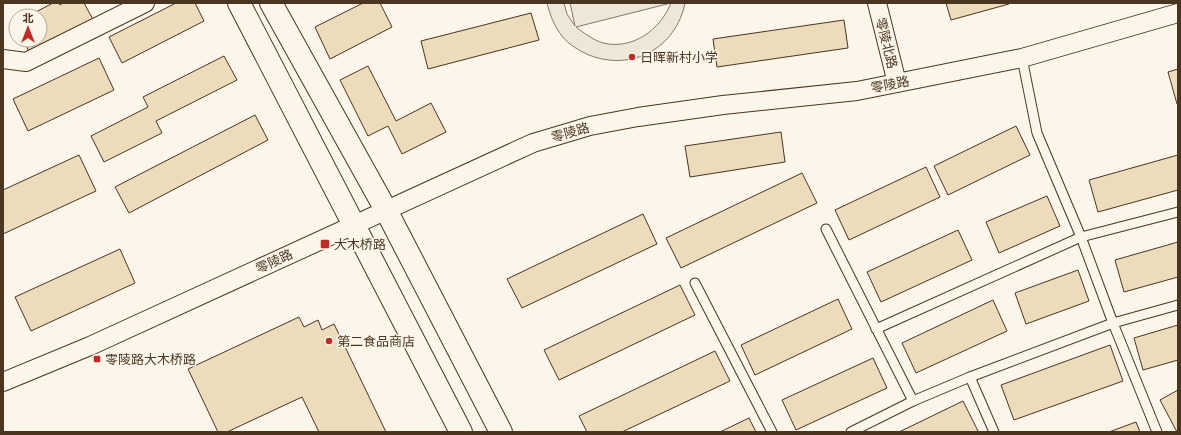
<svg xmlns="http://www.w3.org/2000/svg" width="1181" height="435" font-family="'Noto Sans','Noto Sans SC',sans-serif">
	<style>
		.green { fill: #ede6d9; stroke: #887966; fill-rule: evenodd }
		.building { fill: #ecdcbc; stroke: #4a3520 }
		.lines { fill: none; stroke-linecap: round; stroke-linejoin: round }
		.lane-casing { stroke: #4a3520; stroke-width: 11 }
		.street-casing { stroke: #4a3520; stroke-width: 20 }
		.secondary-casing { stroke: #4a3520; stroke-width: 24 }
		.lane { stroke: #fbf6e9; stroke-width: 9 }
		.street { stroke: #fbf6e9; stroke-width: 18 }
		.secondary { stroke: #fbf6e9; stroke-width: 22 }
		.poi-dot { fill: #c62828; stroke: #fbf6e9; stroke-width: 1.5 }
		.labels { text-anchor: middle; stroke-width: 3; stroke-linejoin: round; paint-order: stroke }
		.street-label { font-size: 13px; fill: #4a3520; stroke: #fbf6e9 }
		.poi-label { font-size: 13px; fill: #4a3520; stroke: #fbf6e9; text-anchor: start }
	</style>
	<rect width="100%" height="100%" fill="#fbf6e9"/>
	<path class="green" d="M 547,3 L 564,3 L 567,14 L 575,26 L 570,3 L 685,3 C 676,48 632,72 589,55 C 580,51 569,45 562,36 C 554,26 550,15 547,3 ZM 671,3 C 660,30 633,50 603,43 C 593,40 584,33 576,27 Z"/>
	<g class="building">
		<polygon points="53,3 59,3 60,5 63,3 84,3 95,23 32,57 23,40 40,40 40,16 33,16 32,14"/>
		<polygon points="176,3 195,3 204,21 122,63 109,37"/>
		<polygon points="363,3 380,3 392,27 330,59 315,27"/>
		<polygon points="946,3 1009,3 1009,4 951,20"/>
		<polygon points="531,13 539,40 428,69 421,41"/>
		<polygon points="844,20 848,48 717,67 713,39"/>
		<polygon points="224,56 237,80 156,121 162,133 104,162 91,136 148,107 143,97"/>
		<polygon points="99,58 114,90 28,131 13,99"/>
		<polygon points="368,66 396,121 431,103 446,132 402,154 388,126 368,136 340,80"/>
		<polygon points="1178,69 1178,104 1177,104 1168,72"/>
		<polygon points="255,115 268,140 129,213 115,187"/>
		<polygon points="1016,126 1030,155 948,195 934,166"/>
		<polygon points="781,132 785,162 690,177 685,146"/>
		<polygon points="79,155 96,191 3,234 3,190"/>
		<polygon points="1178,155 1178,190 1098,212 1089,180"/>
		<polygon points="926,167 940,197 849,240 835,210"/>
		<polygon points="802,173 817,203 681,268 666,238"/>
		<polygon points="1047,196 1060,226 999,253 986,222"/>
		<polygon points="643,214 657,244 522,308 507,279"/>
		<polygon points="958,230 972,260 881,302 867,272"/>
		<polygon points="1178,242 1178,277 1124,292 1115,260"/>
		<polygon points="120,249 135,283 31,331 15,297"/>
		<polygon points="1078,270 1089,301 1026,324 1015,293"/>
		<polygon points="680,285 695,315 559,380 544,350"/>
		<polygon points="838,299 852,329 755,375 741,345"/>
		<polygon points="993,300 1007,331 916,373 902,343"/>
		<polygon points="299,317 304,327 318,320 322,330 334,324 386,432 319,432 302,397 227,432 218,432 188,369"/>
		<polygon points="1178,325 1178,360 1143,370 1134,338"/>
		<polygon points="1110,345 1123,381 1014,420 1001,385"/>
		<polygon points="715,351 730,381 622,432 587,432 579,416"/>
		<polygon points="873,358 887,388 796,430 782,400"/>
		<polygon points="1178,390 1178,432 1177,432 1160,400"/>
		<polygon points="963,401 978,431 976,432 899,432"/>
		<polygon points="749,418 756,432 720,432"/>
		<polygon points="1136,422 1140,432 1109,432"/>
	</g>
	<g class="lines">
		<g class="lane-casing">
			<g id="lane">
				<polyline points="1022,58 1037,133 1081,237 1113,323 1157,432"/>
				<polyline points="826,229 913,401"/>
				<polyline points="695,283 772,432"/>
				<polyline points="876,329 1081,237 1178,212"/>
				<polyline points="970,377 994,432"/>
				<polyline points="851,432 913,401 970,377 1113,323 1178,305"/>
			</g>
		</g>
		<g class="street-casing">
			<g id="street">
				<polyline points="877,3 897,83"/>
				<polyline points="3,59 26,62 145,3"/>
				<polyline points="3,382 90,346 533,143 590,126 638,117 723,105 857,91 1022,58 1178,13"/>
			</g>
		</g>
		<g class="secondary-casing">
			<g id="secondary">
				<polyline points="239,3 461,432"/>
				<polyline points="271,3 386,210 501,432"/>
			</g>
		</g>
		<use href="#lane" class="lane"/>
		<use href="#street" class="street"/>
		<use href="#secondary" class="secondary"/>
	</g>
	<g class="poi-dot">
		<circle cx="632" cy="57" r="4"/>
		<rect x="320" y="239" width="10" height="10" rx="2"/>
		<circle cx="329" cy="341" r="4"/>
		<rect x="93" y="355" width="8" height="8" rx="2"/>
	</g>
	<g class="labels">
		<g class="street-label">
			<text transform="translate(887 43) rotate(76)" y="5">零陵北路</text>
			<text transform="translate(890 84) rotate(-11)" y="5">零陵路</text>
			<text transform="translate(570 132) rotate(-16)" y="5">零陵路</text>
			<text transform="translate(274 261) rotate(-25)" y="5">零陵路</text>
		</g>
		<g class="poi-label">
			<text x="640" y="62">日晖新村小学</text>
			<text x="334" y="249">大木桥路</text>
			<text x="337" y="346">第二食品商店</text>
			<text x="105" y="364">零陵路大木桥路</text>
		</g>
	</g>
	<rect width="1181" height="435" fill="none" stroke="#4a3520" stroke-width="8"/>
	<g transform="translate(28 28)"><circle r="19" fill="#fbf6e9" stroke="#b4a999"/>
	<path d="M0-3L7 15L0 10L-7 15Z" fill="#c62828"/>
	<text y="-6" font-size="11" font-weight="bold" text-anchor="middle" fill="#4a3520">北</text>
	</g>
</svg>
